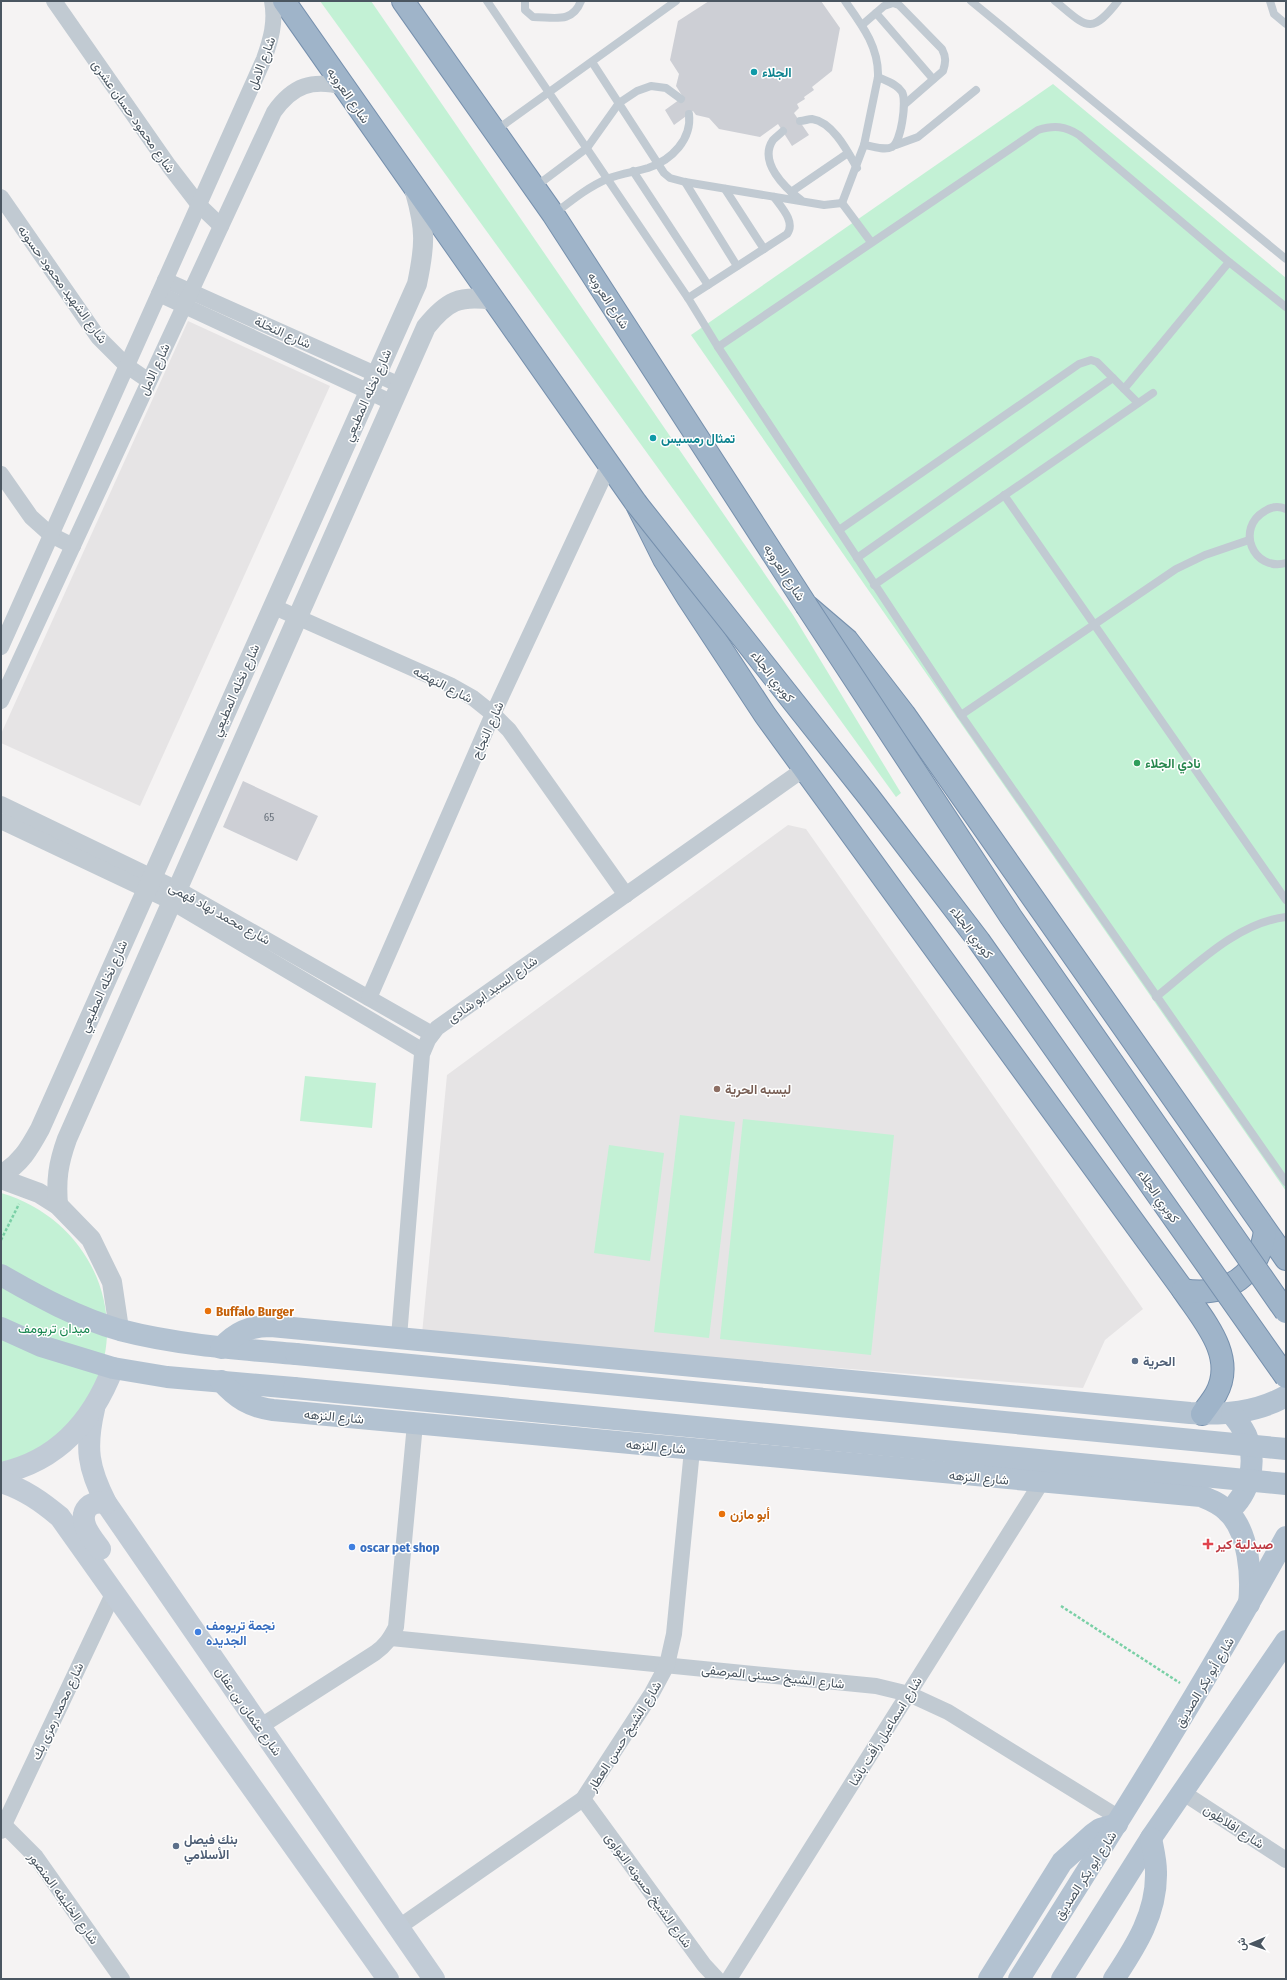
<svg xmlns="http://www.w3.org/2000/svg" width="1287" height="1980" font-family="'Fira Sans Condensed',Vazirmatn,sans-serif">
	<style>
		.education { fill: #e6e4e5 }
		.green { fill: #c3f1d5 }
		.building { fill: #cdcfd5 }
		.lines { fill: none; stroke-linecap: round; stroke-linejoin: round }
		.trunk-casing { stroke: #7690ad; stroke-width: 24 }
		.path { stroke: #7ad0a6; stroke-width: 2.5; stroke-dasharray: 3 2; stroke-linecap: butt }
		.service { stroke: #c1cad2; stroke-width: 8 }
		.minor { stroke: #c1cad2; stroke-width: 16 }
		.tertiary { stroke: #c1cad2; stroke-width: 20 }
		.secondary { stroke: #c1cbd6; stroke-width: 22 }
		.primary { stroke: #b3c2d1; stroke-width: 22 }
		.trunk { stroke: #9fb4c9; stroke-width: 22 }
		.trunk-bridge-casing { stroke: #7690ad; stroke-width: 24; stroke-linecap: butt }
		.primary-bridge { stroke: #b3c2d1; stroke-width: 22 }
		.trunk-bridge { stroke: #9fb4c9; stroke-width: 22 }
		.culture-dot { fill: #0f9aa8; stroke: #fff; stroke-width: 1.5 }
		.leisure-dot { fill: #2e9e5b; stroke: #fff; stroke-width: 1.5 }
		.education-dot { fill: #8d6e63; stroke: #fff; stroke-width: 1.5 }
		.food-dot { fill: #e8710a; stroke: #fff; stroke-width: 1.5 }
		.service-dot { fill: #5c6f8a; stroke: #fff; stroke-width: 1.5 }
		.health-dot { fill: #e0444e; stroke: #fff; stroke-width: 1.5 }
		.shop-dot { fill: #3f7fe0; stroke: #fff; stroke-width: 1.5 }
		.labels { text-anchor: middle; stroke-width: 3; stroke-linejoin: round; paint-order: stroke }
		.number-label { font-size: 11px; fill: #6b747e }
		.street-label { font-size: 13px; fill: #4a5661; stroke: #fff }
		.culture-label { font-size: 13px; font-weight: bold; fill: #0d838f; stroke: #fff; text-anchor: start }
		.leisure-label { font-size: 13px; font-weight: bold; fill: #27864d; stroke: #fff; text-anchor: start }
		.education-label { font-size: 13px; font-weight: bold; fill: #785e54; stroke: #fff; text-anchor: start }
		.food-label { font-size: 13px; font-weight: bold; fill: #c56008; stroke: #fff; text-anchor: start }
		.park-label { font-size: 13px; fill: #17864f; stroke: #fff }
		.service-label { font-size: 13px; font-weight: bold; fill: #4e5e75; stroke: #fff; text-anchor: start }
		.health-label { font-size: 13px; font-weight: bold; fill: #be3a42; stroke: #fff; text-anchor: start }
		.shop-label { font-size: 13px; font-weight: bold; fill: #366cbe; stroke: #fff; text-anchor: start }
	</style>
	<rect width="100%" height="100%" fill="#f5f3f3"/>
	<g class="education">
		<polygon points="188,321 330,386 140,806 1,743 1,734"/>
		<polygon points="788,825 806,829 1143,1309 1105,1340 1083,1388 422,1334 447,1075"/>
	</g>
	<g class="green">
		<polygon points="320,1 371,1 793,615 901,793 896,797"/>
		<polygon points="1053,84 1286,278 1286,1191 691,335"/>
		<polygon points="305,1076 376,1083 372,1128 300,1121"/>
		<polygon points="680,1115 735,1122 709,1338 654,1332"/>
		<polygon points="743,1119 894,1135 871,1355 720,1339"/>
		<polygon points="609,1145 664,1153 650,1261 594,1253"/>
		<path d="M 1,1193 C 107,1224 145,1353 62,1430 C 45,1446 24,1458 1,1462 Z"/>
	</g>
	<g class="building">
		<polygon points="709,1 821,1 840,28 832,71 812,87 814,90 804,97 805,99 797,104 799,108 794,113 809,135 792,146 778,124 760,137 719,129 709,118 696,115 693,111 674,125 665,110 683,97 676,86 679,74 670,60 678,21"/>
		<polygon points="243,781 318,816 297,861 223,827"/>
	</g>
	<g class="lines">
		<g class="trunk-casing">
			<g id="trunk">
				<path d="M 284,1 L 636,503 L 664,559 L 688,598 L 765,715 L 1183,1290 C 1203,1320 1237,1356 1216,1394 C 1212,1401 1207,1407 1202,1414"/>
				<polyline points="403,1 553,214 806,605 847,640 904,714 1286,1259"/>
				<path d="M 1183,1290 C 1227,1298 1260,1274 1265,1230"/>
			</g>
		</g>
		<g class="path">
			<polyline points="1,1240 19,1204"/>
			<polyline points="1061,1606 1180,1683"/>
		</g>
		<g class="service">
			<polyline points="487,1 688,298 718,347 961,715 1286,1182"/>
			<path d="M 525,1 L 525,10 L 533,17 C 554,17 572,24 581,1"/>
			<polyline points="971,1 1286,259"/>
			<path d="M 1055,1 C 1086,26 1090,37 1118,1"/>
			<polyline points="1270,1 1274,14 1286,24"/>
			<polyline points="876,13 933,79"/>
			<path d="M 862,25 L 884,6 L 893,3 L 899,5 L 942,49 C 946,57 946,62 943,71 L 905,104"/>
			<polyline points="592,62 664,173 670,178 685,182 824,205 842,203"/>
			<path d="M 800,121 C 804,121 808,119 812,119 C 833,122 848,152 857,168"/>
			<polyline points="495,131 676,1"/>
			<path d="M 783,131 C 780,134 776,137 773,140 C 758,162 785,188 801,200"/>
			<path d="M 864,145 C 873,146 884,151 892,147 C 901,143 907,101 902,92 C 897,84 886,81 878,77"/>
			<polyline points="896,145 918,137 976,90"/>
			<polyline points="633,171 708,285"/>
			<polyline points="685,182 737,266"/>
			<polyline points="535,187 587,148 619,103 637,91 651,86 666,88 681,99"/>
			<polyline points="725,189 764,249"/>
			<polyline points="791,192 848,153"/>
			<path d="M 842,203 L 864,145 L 878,77 C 879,47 862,25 845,1"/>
			<polyline points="842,203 871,242"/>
			<path d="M 554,214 C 571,201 588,187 607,179 C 621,173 635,172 648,168 C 672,160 692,139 689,114"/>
			<path d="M 688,298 L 787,234 C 796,222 781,207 774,197"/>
			<path d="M 718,347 L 1038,130 C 1054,125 1065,126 1079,135 L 1229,262 L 1286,307"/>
			<polyline points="1124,389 1229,262"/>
			<polyline points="1004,495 1286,900"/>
			<path d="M 1286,509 C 1279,506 1271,507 1265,511 C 1235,528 1253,572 1286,563"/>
			<polyline points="839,530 1079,364 1091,360 1097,362 1138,403"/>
			<polyline points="857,558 1113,378"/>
			<polyline points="874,585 1153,393"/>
			<polyline points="961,715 1176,569 1205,555 1249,540"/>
			<path d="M 1156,997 C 1194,967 1236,923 1286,917"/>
		</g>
		<g class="minor">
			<polyline points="54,1 169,166 199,205 221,226"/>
			<polyline points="1,197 98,337 127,366 149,381"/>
			<polyline points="165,280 400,385"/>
			<polyline points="159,294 393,403"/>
			<polyline points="1,474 31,517 51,535 73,546"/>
			<polyline points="272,606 450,685 473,698 493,714 509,730 626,895"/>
			<path d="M 1,647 L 264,59 C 271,39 276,22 272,1"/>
			<path d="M 1,701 L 274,112 C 293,85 312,79 344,87"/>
			<polyline points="1,804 177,889 432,1034"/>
			<polyline points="1,821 172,902 423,1051"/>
			<polyline points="369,998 493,714 609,465"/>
			<polyline points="399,1337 422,1054 428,1040 437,1028 804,769"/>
			<polyline points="391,1638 876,1686 909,1694 948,1712 1121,1819"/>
			<path d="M 261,1726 L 375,1653 C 385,1646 390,1639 396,1627 L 415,1424"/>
			<polyline points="1182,1792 1286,1860"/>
			<polyline points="583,1799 704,1965 717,1979"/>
			<polyline points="1,1822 36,1857 122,1979"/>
			<polyline points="1,1831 114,1592"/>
			<polyline points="399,1927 583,1799 652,1693 667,1665 674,1634 692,1450"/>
			<polyline points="729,1979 1041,1483"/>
		</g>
		<g class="tertiary">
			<path d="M 1,1175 C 21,1163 29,1149 40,1129 L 417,284 C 425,246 426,230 415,192"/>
			<polyline points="1,1179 39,1193 58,1205 91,1239 112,1282 119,1329"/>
			<path d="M 58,1205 C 56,1180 58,1164 67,1139 L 426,327 C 447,301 459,295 493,300"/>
		</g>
		<g class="secondary">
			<path d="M 94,1409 C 85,1448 88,1468 106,1503 L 434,1979"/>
			<path d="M 1,1473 C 58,1461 93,1420 113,1368"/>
			<path d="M 1,1482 C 24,1489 42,1502 60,1517 L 388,1979"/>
			<path d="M 100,1549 C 92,1538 76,1520 88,1507 C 93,1502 99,1502 106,1503"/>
		</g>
		<g class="primary">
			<path d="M 1,1275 C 39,1297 78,1318 120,1330 C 178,1345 237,1349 296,1354"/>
			<polyline points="1,1328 41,1346 113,1368 167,1377 294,1388"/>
			<path d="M 221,1348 C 236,1332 249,1326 271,1326 L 1190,1413 C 1224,1415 1256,1413 1286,1396"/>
			<path d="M 221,1381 C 236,1398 250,1407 273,1410 L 1201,1496 C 1211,1500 1221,1504 1228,1512 C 1249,1532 1252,1576 1249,1604"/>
			<path d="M 1228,1512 C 1250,1493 1258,1462 1246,1435 C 1242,1427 1237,1420 1232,1414"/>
			<polyline points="989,1979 1062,1862 1093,1834 1100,1829 1117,1824"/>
			<path d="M 1019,1979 C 1111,1833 1203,1688 1286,1537"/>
			<polyline points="1062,1979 1151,1838 1286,1641"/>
			<path d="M 1114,1979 C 1136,1946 1157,1913 1156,1872 C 1156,1860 1153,1849 1151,1838"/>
		</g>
		<use href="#trunk" class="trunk"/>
		<g class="trunk-bridge-casing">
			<g id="trunk-bridge">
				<polyline points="636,503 869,797 979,941 1286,1377"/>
				<polyline points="806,605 1011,917 1286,1312"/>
			</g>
		</g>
		<g class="primary-bridge">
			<polyline points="296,1354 1286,1449"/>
			<polyline points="294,1388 1286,1484"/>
		</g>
		<use href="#trunk-bridge" class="trunk-bridge"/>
	</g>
	<g class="culture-dot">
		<circle cx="754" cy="72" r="4"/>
		<circle cx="653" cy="438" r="4"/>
	</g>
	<circle class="leisure-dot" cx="1137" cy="763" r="4"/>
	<circle class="education-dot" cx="717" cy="1089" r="4"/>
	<g class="food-dot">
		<circle cx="208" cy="1311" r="4"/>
		<circle cx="722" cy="1514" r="4"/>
	</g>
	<g class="service-dot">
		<circle cx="1135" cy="1361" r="4"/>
		<circle cx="176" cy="1846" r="4"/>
	</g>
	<path class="health-dot" d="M1206 1538h4v4h4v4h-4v4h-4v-4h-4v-4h4z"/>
	<g class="shop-dot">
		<circle cx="352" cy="1547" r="4"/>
		<circle cx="198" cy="1632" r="4"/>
	</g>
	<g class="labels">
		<g class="number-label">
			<text x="269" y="821">65</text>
		</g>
		<g class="street-label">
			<text transform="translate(261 63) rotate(-69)" y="5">شارع الامل</text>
			<text transform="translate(349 95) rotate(55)" y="5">شارع العروبه</text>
			<text transform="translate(134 116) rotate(55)" y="5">شارع محمود حسان عشرى</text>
			<text transform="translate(63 284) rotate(54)" y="5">شارع الشهيد محمود حسونه</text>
			<text transform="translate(609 300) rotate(57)" y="5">شارع العروبه</text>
			<text transform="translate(283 332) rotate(24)" y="5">شارع النخلة</text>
			<text transform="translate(154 369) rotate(-65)" y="5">شارع الامل</text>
			<text transform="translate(367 395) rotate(-66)" y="5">شارع نخله المطيعي</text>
			<text transform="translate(785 572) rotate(57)" y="5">شارع العروبه</text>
			<text transform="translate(773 676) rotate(52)" y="5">كوبري الجلاء</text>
			<text transform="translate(443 684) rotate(27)" y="5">شارع النهضه</text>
			<text transform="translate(235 690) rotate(-66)" y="5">شارع نخله المطيعي</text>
			<text transform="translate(487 730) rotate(-66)" y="5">شارع النجاح</text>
			<text transform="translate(220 913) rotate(29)" y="5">شارع محمد نهاد فهمى</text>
			<text transform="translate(972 932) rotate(53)" y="5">كوبري الجلاء</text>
			<text transform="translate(103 986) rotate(-66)" y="5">شارع نخله المطيعي</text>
			<text transform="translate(492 989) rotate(-35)" y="5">شارع السيد ابو شادى</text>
			<text transform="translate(1159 1196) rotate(55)" y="5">كوبري الجلاء</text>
			<text transform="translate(334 1416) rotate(5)" y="5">شارع النزهه</text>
			<text transform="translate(656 1446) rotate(5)" y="5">شارع النزهه</text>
			<text transform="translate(979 1477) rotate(5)" y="5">شارع النزهه</text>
			<text transform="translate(773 1676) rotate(6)" y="5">شارع الشيخ حسنى المرصفى</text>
			<text transform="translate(1204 1682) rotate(-59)" y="5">شارع أبو بكر الصديق</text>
			<text transform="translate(57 1711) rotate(-65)" y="5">شارع محمد رمزى بك</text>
			<text transform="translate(249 1711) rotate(55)" y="5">شارع عثمان بن عفان</text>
			<text transform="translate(885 1731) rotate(-58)" y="5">شارع اسماعيل رأفت باشا</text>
			<text transform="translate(624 1736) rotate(-58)" y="5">شارع الشيخ حسن العطار</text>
			<text transform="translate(1234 1826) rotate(33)" y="5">شارع افلاطون</text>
			<text transform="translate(1085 1875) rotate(-57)" y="5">شارع ابو بكر الصديق</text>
			<text transform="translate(649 1890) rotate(54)" y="5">شارع الشيخ حسونه النواوى</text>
			<text transform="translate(64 1898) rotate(54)" y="5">شارع الخليفه المنصور</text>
		</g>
		<g class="culture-label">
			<text x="762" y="77">الجلاء</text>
			<text x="661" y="443">تمثال رمسيس</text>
		</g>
		<g class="leisure-label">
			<text x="1145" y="768">نادي الجلاء</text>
		</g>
		<g class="education-label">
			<text x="725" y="1094">ليسبه الحرية</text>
		</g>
		<g class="food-label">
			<text x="216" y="1316">Buffalo Burger</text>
			<text x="730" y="1519">أبو مازن</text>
		</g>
		<g class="park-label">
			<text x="54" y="1333">ميدان تريومف</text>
		</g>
		<g class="service-label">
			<text x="1143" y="1366">الحرية</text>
			<text x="184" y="1844">بنك فيصل<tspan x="184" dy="15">الأسلامي</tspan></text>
		</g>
		<g class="health-label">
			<text x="1216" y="1549">صيدلية كير</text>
		</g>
		<g class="shop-label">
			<text x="360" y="1552">oscar pet shop</text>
			<text x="206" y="1630">نجمة تريومف<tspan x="206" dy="15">الجديده</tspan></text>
		</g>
	</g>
	<rect width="1287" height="1980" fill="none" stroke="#4a5661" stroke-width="4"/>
	<g transform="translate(1251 1944) rotate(268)" stroke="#ffffff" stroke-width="3" paint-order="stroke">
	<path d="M0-3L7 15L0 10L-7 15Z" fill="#4a5661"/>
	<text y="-6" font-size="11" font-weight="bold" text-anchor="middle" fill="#4a5661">ش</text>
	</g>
</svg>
